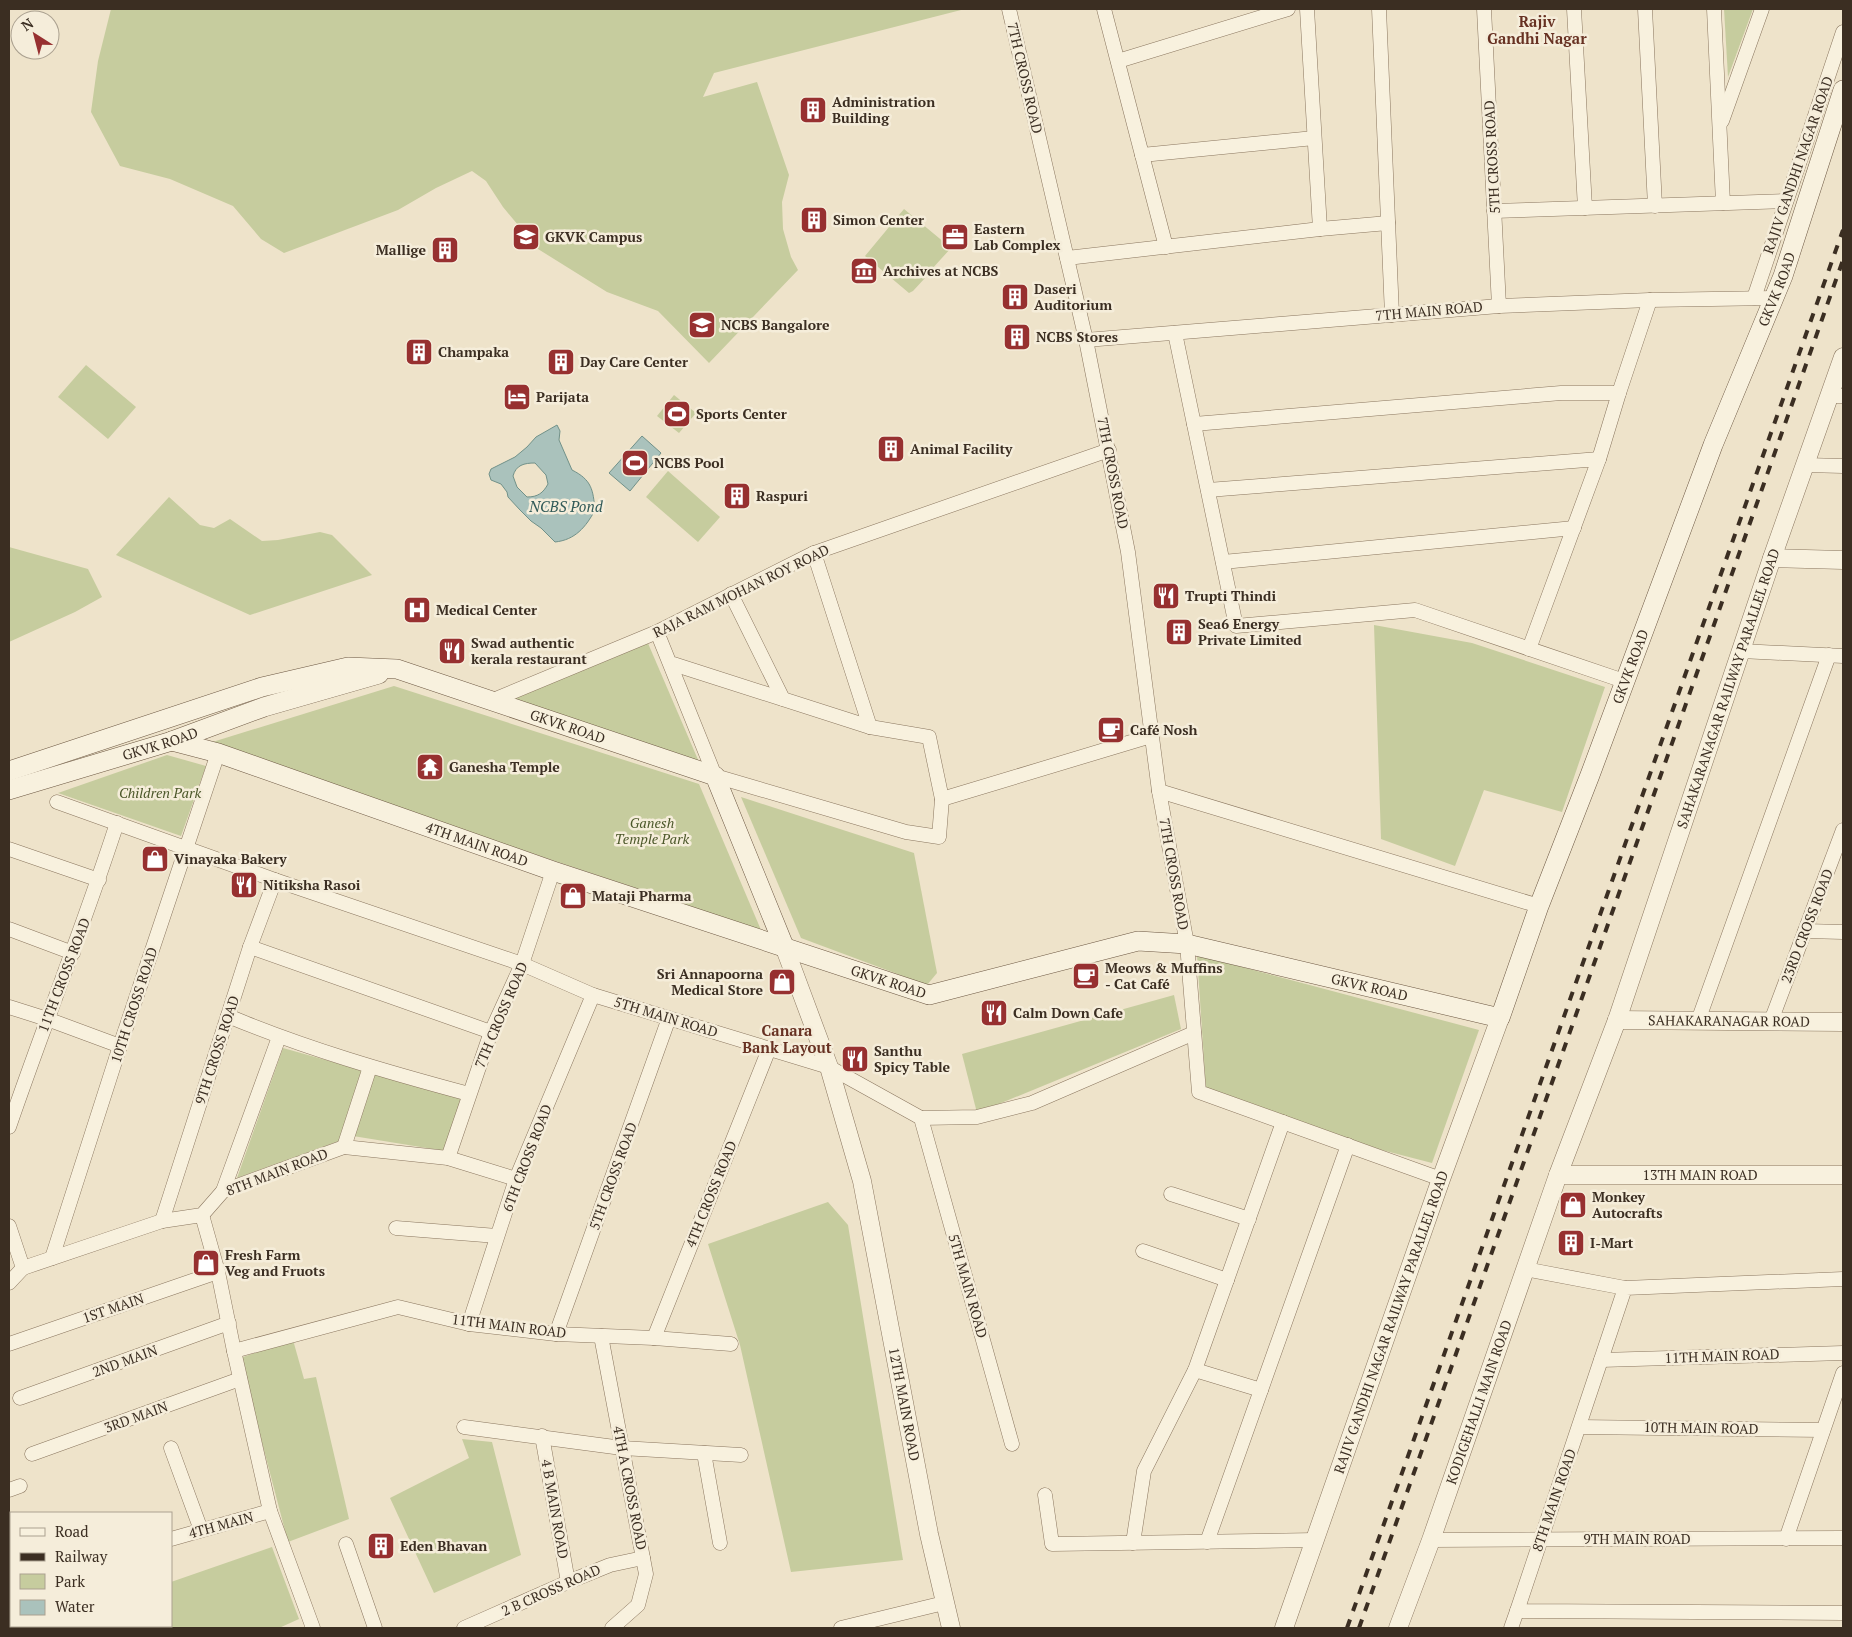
<svg xmlns="http://www.w3.org/2000/svg" width="1852" height="1637" font-family="'PT Serif',serif">
	<style>
		.green { fill: #c6cc9e }
		.water { fill: #aac2bc; stroke: #719189; fill-rule: evenodd }
		.lines { fill: none; stroke-linecap: round; stroke-linejoin: round }
		.minor-casing { stroke: #8a765f; stroke-width: 15 }
		.tertiary-casing { stroke: #8a765f; stroke-width: 19 }
		.secondary-casing { stroke: #6c5742; stroke-width: 20 }
		.minor { stroke: #f8f1de; stroke-width: 14 }
		.tertiary { stroke: #f8f1de; stroke-width: 18 }
		.secondary { stroke: #f8f1de; stroke-width: 19 }
		.rail { stroke: #3b2e22; stroke-width: 4; stroke-dasharray: 9 9; stroke-linecap: butt }
		.labels { text-anchor: middle; stroke-width: 5; stroke-linejoin: round; paint-order: stroke }
		.street-label { font-size: 14px; fill: #3b2e22; stroke: #f5edda }
		.poi-label { font-size: 14px; font-weight: bold; fill: #3b2e22; stroke: #f5edda; text-anchor: start }
		.park-label { font-size: 14px; font-style: italic; fill: #4b5729; stroke: #f5edda }
		.neighbourhood-label { font-size: 15px; font-weight: bold; fill: #673122; stroke: #f5edda }
		.water-label { font-size: 15px; font-style: italic; fill: #315a58; stroke: #f5edda }
	</style>
	<rect width="100%" height="100%" fill="#eee3ca"/>
	<g class="green">
		<polygon points="111,9 965,9 714,73 703,97 757,82 789,175 782,202 783,229 791,257 798,270 709,363 658,311 607,292 538,249 503,207 486,181 472,171 436,188 398,210 284,253 261,239 233,206 170,179 120,166 91,112 98,61"/>
		<polygon points="1724,9 1753,9 1728,77"/>
		<polygon points="904,209 951,248 931,270 928,267 922,269 922,275 925,278 913,291 909,293 865,256"/>
		<polygon points="86,365 136,407 108,439 58,397"/>
		<polygon points="674,395 696,413 679,433 657,416"/>
		<polygon points="668,471 720,517 698,542 646,497"/>
		<polygon points="169,497 200,525 214,528 230,519 262,541 278,540 320,532 332,535 372,575 250,615 116,555"/>
		<polygon points="9,547 88,569 102,597 75,612 9,642"/>
		<polygon points="1374,625 1472,643 1605,687 1562,812 1484,790 1455,866 1381,839"/>
		<polygon points="647,641 699,762 518,703 513,694"/>
		<polygon points="394,686 699,784 761,930 206,744"/>
		<polygon points="167,755 206,766 181,836 58,793"/>
		<polygon points="741,797 914,853 937,973 927,985 801,938"/>
		<polygon points="1197,955 1479,1030 1432,1163 1378,1149 1206,1090"/>
		<polygon points="1174,995 1181,1029 977,1113 962,1054"/>
		<polygon points="283,1048 461,1098 445,1151 353,1136 237,1178"/>
		<polygon points="828,1202 848,1225 903,1560 791,1572 740,1345 708,1244"/>
		<polygon points="293,1340 304,1379 316,1377 349,1519 288,1542 240,1358"/>
		<polygon points="462,1439 492,1442 521,1555 434,1593 390,1498 469,1458"/>
		<polygon points="272,1547 299,1619 279,1628 69,1628 68,1626 171,1626 171,1582"/>
	</g>
	<g class="water">
		<path d="M 557,425 L 560,431 L 559,440 L 572,470 C 592,480 593,490 595,510 C 586,527 575,540 555,542 L 541,528 L 531,521 L 520,510 L 508,497 L 507,492 L 501,484 L 491,480 L 489,474 L 491,469 L 515,457 L 527,447 L 536,437 ZM 535,463 L 546,475 L 548,484 C 543,493 538,497 527,497 L 517,487 L 513,476 C 516,465 524,463 535,463 Z"/>
		<polygon points="642,436 661,453 630,491 609,473"/>
	</g>
	<g class="lines">
		<g class="minor-casing">
			<g id="minor">
				<polyline points="1009,9 1086,340 1128,552 1159,791 1187,944 1199,1092 1441,1179"/>
				<polyline points="1104,9 1166,247"/>
				<polyline points="1307,9 1320,229"/>
				<polyline points="1379,9 1392,315"/>
				<polyline points="1484,9 1499,306"/>
				<polyline points="1574,9 1585,208"/>
				<polyline points="1645,9 1655,206"/>
				<polyline points="1714,9 1723,203"/>
				<polyline points="1118,61 1288,9"/>
				<polyline points="1722,121 1762,9"/>
				<polyline points="1142,155 1314,138"/>
				<polyline points="1494,211 1786,201"/>
				<polyline points="1067,258 1320,229 1388,223"/>
				<polyline points="1754,298 1843,32"/>
				<polyline points="1175,333 1236,626 1415,610 1624,681"/>
				<polyline points="1086,340 1499,306 1650,300 1774,298"/>
				<polyline points="1831,396 1843,396"/>
				<polyline points="1194,424 1561,393 1619,393"/>
				<polyline points="1599,459 1619,393 1650,300"/>
				<polyline points="1805,465 1843,466"/>
				<polyline points="1208,490 1599,459 1529,649"/>
				<polyline points="814,553 870,727"/>
				<polyline points="1223,562 1574,528"/>
				<polyline points="731,594 783,699"/>
				<polyline points="657,632 715,776 906,832 939,837 942,799 929,737 870,727 670,663"/>
				<polyline points="1741,651 1843,656"/>
				<polyline points="491,701 657,632 814,553 1109,450"/>
				<polyline points="1159,791 1539,906"/>
				<polyline points="942,799 1151,736"/>
				<polyline points="57,802 275,880 522,964 593,995 829,1067 921,1118 1012,1444"/>
				<polyline points="9,849 99,880"/>
				<polyline points="9,929 73,953"/>
				<polyline points="1805,931 1843,932"/>
				<polyline points="250,947 491,1032"/>
				<polyline points="9,1007 47,1019 120,1046"/>
				<path d="M 228,1016 C 307,1049 387,1072 469,1094"/>
				<polyline points="1698,1021 1829,655"/>
				<polyline points="1771,1021 1843,830"/>
				<polyline points="921,1118 977,1117 1032,1103 1194,1033"/>
				<path d="M 9,1127 C 44,1025 84,925 117,823"/>
				<polyline points="344,1147 370,1067"/>
				<polyline points="448,1158 491,1032 522,964 553,871"/>
				<polyline points="223,1191 279,1037"/>
				<polyline points="1171,1194 1249,1219"/>
				<polyline points="202,1215 218,1272 234,1351 270,1511 313,1628"/>
				<polyline points="162,1221 250,947 275,880"/>
				<polyline points="9,1226 23,1268 9,1283"/>
				<polyline points="396,1228 497,1236"/>
				<polyline points="1143,1251 1227,1280"/>
				<polyline points="52,1258 120,1046 218,753"/>
				<polyline points="23,1268 162,1221 202,1215 223,1191 344,1147 448,1158 516,1179"/>
				<polyline points="1525,1269 1625,1288"/>
				<polyline points="1843,1279 1625,1288 1517,1611 1843,1613"/>
				<polyline points="469,1324 516,1179 593,995"/>
				<polyline points="556,1334 669,1018"/>
				<polyline points="601,1336 646,1574 638,1605 612,1628"/>
				<polyline points="654,1338 769,1049"/>
				<polyline points="9,1344 218,1272"/>
				<polyline points="234,1351 398,1307 469,1324 556,1334 654,1338 731,1344"/>
				<polyline points="1601,1360 1843,1353"/>
				<polyline points="1261,1390 1195,1370 1283,1122"/>
				<polyline points="20,1398 229,1323"/>
				<polyline points="464,1427 622,1448 741,1455"/>
				<polyline points="1579,1427 1823,1430"/>
				<polyline points="542,1436 568,1582"/>
				<polyline points="171,1448 201,1530"/>
				<polyline points="704,1453 720,1543"/>
				<polyline points="32,1454 240,1379"/>
				<polyline points="9,1490 20,1486"/>
				<polyline points="1045,1495 1052,1544 1315,1540"/>
				<polyline points="171,1539 270,1511"/>
				<polyline points="1786,1539 1843,1373"/>
				<polyline points="1431,1540 1843,1538"/>
				<polyline points="9,1542 11,1547"/>
				<polyline points="1207,1542 1348,1145"/>
				<polyline points="1133,1543 1144,1471 1195,1370"/>
				<polyline points="346,1544 375,1628"/>
				<polyline points="9,1590 11,1590"/>
				<polyline points="464,1628 568,1582 610,1565 643,1558"/>
				<polyline points="841,1628 944,1603"/>
				<polyline points="1511,1628 1517,1611"/>
			</g>
		</g>
		<g class="tertiary-casing">
			<g id="tertiary">
				<polyline points="1772,558 1843,560"/>
				<path id="s1" d="M 784,946 L 829,1067 L 862,1181 L 929,1534 L 951,1628"/>
				<path id="s2" d="M 1617,1020 L 1843,1022"/>
				<path id="s3" d="M 1558,1175 L 1843,1175"/>
				<path id="s4" d="M 1284,1628 L 1441,1179 L 1500,1018"/>
				<path id="s5" d="M 1398,1628 L 1431,1540 L 1558,1175 L 1617,1020 L 1772,558 L 1843,357"/>
			</g>
		</g>
		<g class="secondary-casing">
			<g id="secondary">
				<path id="s6" d="M 172,741 L 218,753 L 553,871 L 929,995 L 1138,941 L 1187,944 L 1500,1018 L 1539,906 L 1590,775 L 1713,445 L 1783,276 L 1843,90"/>
				<path id="s7" d="M 9,771 L 262,687 L 348,667 L 397,669 L 715,776 L 784,946"/>
				<path id="s8" d="M 9,790 L 172,741 L 264,707 L 379,674"/>
			</g>
		</g>
		<use href="#minor" class="minor"/>
		<use href="#tertiary" class="tertiary"/>
		<use href="#secondary" class="secondary"/>
		<g class="rail">
			<polyline points="1347,1628 1843,230"/>
			<polyline points="1359,1628 1843,260"/>
		</g>
	</g>
	<defs>
		<g id="building-square" transform="scale(1.4375)"><rect x="-9" y="-9" width="18" height="18" rx="4" fill="#973030" stroke="#f5edda"/><path d="M-4-6H4V6H1V3H-1V6H-4ZM-2.5-4.3h1.7v1.8h-1.7ZM.8-4.3h1.7v1.8H.8ZM-2.5-1h1.7V.8h-1.7ZM.8-1h1.7V.8H.8Z" fill="#fff"/></g>
		<g id="university-square" transform="scale(1.4375)"><rect x="-9" y="-9" width="18" height="18" rx="4" fill="#973030" stroke="#f5edda"/><path d="M0-5L7-2L0 1L-7-2ZM-4 1L0 2.5L4 1V4Q0 6-4 4Z" fill="#fff"/></g>
		<g id="office-square" transform="scale(1.4375)"><rect x="-9" y="-9" width="18" height="18" rx="4" fill="#973030" stroke="#f5edda"/><path d="M-6-3h4V-5.5h4V-3h4V5H-6ZM-1-4.5V-3h2v-1.5ZM-6 0V1H6V0Z" fill="#fff"/></g>
		<g id="museum-square" transform="scale(1.4375)"><rect x="-9" y="-9" width="18" height="18" rx="4" fill="#973030" stroke="#f5edda"/><path d="M0-6L6-3V-2H-6V-3ZM-5-1h2V3h-2ZM-1-1h2V3h-2ZM3-1h2V3H3ZM-6 4H6V6H-6Z" fill="#fff"/></g>
		<g id="hotel-square" transform="scale(1.4375)"><rect x="-9" y="-9" width="18" height="18" rx="4" fill="#973030" stroke="#f5edda"/><path d="M-6-4.5h1.5V1H6V5H4.5V3h-9V5H-6ZM-4 0a1.8 1.8 0 1 1 3.6 0ZM.5 0V-2.5h3Q6-2.5 6 0Z" fill="#fff"/></g>
		<g id="stadium-square" transform="scale(1.4375)"><rect x="-9" y="-9" width="18" height="18" rx="4" fill="#973030" stroke="#f5edda"/><path d="M0-5a6.5 5 0 1 0 0 10a6.5 5 0 1 0 0-10ZM-3.5-1.8h7v3.6h-7Z" fill="#fff"/></g>
		<g id="restaurant-square" transform="scale(1.4375)"><rect x="-9" y="-9" width="18" height="18" rx="4" fill="#973030" stroke="#f5edda"/><path d="M-5-6h1v4h1v-4h1v4h1v-4h1v5L-1.5 .5V6h-2V.5L-5-1ZM5-6V6H3V1.5H1.5Q1.5-4 5-6Z" fill="#fff"/></g>
		<g id="hospital-square" transform="scale(1.4375)"><rect x="-9" y="-9" width="18" height="18" rx="4" fill="#973030" stroke="#f5edda"/><path d="M-5-5h3v3.5h4V-5h3V5h-3V1.5h-4V5h-3Z" fill="#fff"/></g>
		<g id="cafe-square" transform="scale(1.4375)"><rect x="-9" y="-9" width="18" height="18" rx="4" fill="#973030" stroke="#f5edda"/><path d="M-5.5-4.5H6V0H3Q3 3.5 0 3.5H-2.5Q-5.5 3.5-5.5 0ZM3-3.2v2h1.7v-2ZM-6 4.5H4V6H-6Z" fill="#fff"/></g>
		<g id="temple-square" transform="scale(1.4375)"><rect x="-9" y="-9" width="18" height="18" rx="4" fill="#973030" stroke="#f5edda"/><path d="M0-6L5-2H3V0L6.5 2.5H4V6H1.5V3h-3V6H-4V2.5H-6.5L-3 0V-2H-5Z" fill="#fff"/></g>
		<g id="shop-square" transform="scale(1.4375)"><rect x="-9" y="-9" width="18" height="18" rx="4" fill="#973030" stroke="#f5edda"/><path d="M-5-2.5h2.3a2.7 3.5 0 0 1 5.4 0H5L5.5 6h-11ZM-1.5-2.5h3a1.5 2.3 0 0 0-3 0Z" fill="#fff"/></g>
	</defs>
	<g fill-rule="evenodd">
		<use href="#building-square" x="813" y="110"/>
		<use href="#building-square" x="814" y="220"/>
		<use href="#university-square" x="526" y="237"/>
		<use href="#office-square" x="955" y="237"/>
		<use href="#building-square" x="445" y="250"/>
		<use href="#museum-square" x="864" y="271"/>
		<use href="#building-square" x="1015" y="297"/>
		<use href="#university-square" x="702" y="325"/>
		<use href="#building-square" x="1017" y="337"/>
		<use href="#building-square" x="419" y="352"/>
		<use href="#building-square" x="561" y="362"/>
		<use href="#hotel-square" x="517" y="397"/>
		<use href="#stadium-square" x="677" y="414"/>
		<use href="#building-square" x="891" y="449"/>
		<use href="#stadium-square" x="635" y="463"/>
		<use href="#building-square" x="737" y="496"/>
		<use href="#restaurant-square" x="1166" y="596"/>
		<use href="#hospital-square" x="417" y="610"/>
		<use href="#building-square" x="1179" y="632"/>
		<use href="#restaurant-square" x="452" y="651"/>
		<use href="#cafe-square" x="1111" y="730"/>
		<use href="#temple-square" x="430" y="767"/>
		<use href="#shop-square" x="155" y="859"/>
		<use href="#restaurant-square" x="244" y="885"/>
		<use href="#shop-square" x="573" y="896"/>
		<use href="#cafe-square" x="1086" y="976"/>
		<use href="#shop-square" x="782" y="982"/>
		<use href="#restaurant-square" x="994" y="1013"/>
		<use href="#restaurant-square" x="855" y="1059"/>
		<use href="#shop-square" x="1573" y="1205"/>
		<use href="#building-square" x="1571" y="1243"/>
		<use href="#shop-square" x="206" y="1263"/>
		<use href="#building-square" x="381" y="1546"/>
	</g>
	<g class="labels">
		<g class="street-label">
			<text transform="translate(1025 78) rotate(77)" y="5">7TH CROSS ROAD</text>
			<text transform="translate(1492 157) rotate(-93)" y="5">5TH CROSS ROAD</text>
			<text transform="translate(1798 165) rotate(-71)" y="5">RAJIV GANDHI NAGAR ROAD</text>
			<text dy="5" stroke="none"><textPath href="#s6" startOffset="2165">GKVK ROAD</textPath></text>
			<text transform="translate(1429 311) rotate(-5)" y="5">7TH MAIN ROAD</text>
			<text transform="translate(1113 473) rotate(79)" y="5">7TH CROSS ROAD</text>
			<text transform="translate(741 591) rotate(-26)" y="5">RAJA RAM MOHAN ROY ROAD</text>
			<text dy="5" stroke="none"><textPath href="#s6" startOffset="1760">GKVK ROAD</textPath></text>
			<text dy="5" stroke="none"><textPath href="#s5" startOffset="996">SAHAKARANAGAR RAILWAY PARALLEL ROAD</textPath></text>
			<text dy="5" stroke="none"><textPath href="#s7" startOffset="584">GKVK ROAD</textPath></text>
			<text dy="5" stroke="none"><textPath href="#s8" startOffset="158">GKVK ROAD</textPath></text>
			<text dy="5" stroke="none"><textPath href="#s6" startOffset="322">4TH MAIN ROAD</textPath></text>
			<text transform="translate(1174 874) rotate(80)" y="5">7TH CROSS ROAD</text>
			<text transform="translate(1807 926) rotate(-69)" y="5">23RD CROSS ROAD</text>
			<text transform="translate(64 975) rotate(-69)" y="5">11TH CROSS ROAD</text>
			<text dy="5" stroke="none"><textPath href="#s6" startOffset="756">GKVK ROAD</textPath></text>
			<text dy="5" stroke="none"><textPath href="#s6" startOffset="1251">GKVK ROAD</textPath></text>
			<text transform="translate(134 1005) rotate(-72)" y="5">10TH CROSS ROAD</text>
			<text transform="translate(501 1015) rotate(-67)" y="5">7TH CROSS ROAD</text>
			<text transform="translate(666 1017) rotate(17)" y="5">5TH MAIN ROAD</text>
			<text dy="5" stroke="none"><textPath href="#s2" startOffset="112">SAHAKARANAGAR ROAD</textPath></text>
			<text transform="translate(217 1050) rotate(-72)" y="5">9TH CROSS ROAD</text>
			<text transform="translate(527 1158) rotate(-69)" y="5">6TH CROSS ROAD</text>
			<text transform="translate(277 1172) rotate(-21)" y="5">8TH MAIN ROAD</text>
			<text dy="5" stroke="none"><textPath href="#s3" startOffset="142">13TH MAIN ROAD</textPath></text>
			<text transform="translate(613 1176) rotate(-70)" y="5">5TH CROSS ROAD</text>
			<text transform="translate(711 1194) rotate(-68)" y="5">4TH CROSS ROAD</text>
			<text transform="translate(968 1286) rotate(74)" y="5">5TH MAIN ROAD</text>
			<text transform="translate(113 1308) rotate(-19)" y="5">1ST MAIN</text>
			<text dy="5" stroke="none"><textPath href="#s4" startOffset="324">RAJIV GANDHI NAGAR RAILWAY PARALLEL ROAD</textPath></text>
			<text transform="translate(509 1326) rotate(7)" y="5">11TH MAIN ROAD</text>
			<text transform="translate(1722 1356) rotate(-2)" y="5">11TH MAIN ROAD</text>
			<text transform="translate(125 1361) rotate(-20)" y="5">2ND MAIN</text>
			<text dy="5" stroke="none"><textPath href="#s5" startOffset="240">KODIGEHALLI MAIN ROAD</textPath></text>
			<text dy="5" stroke="none"><textPath href="#s1" startOffset="475">12TH MAIN ROAD</textPath></text>
			<text transform="translate(136 1417) rotate(-20)" y="5">3RD MAIN</text>
			<text transform="translate(1701 1428) rotate(1)" y="5">10TH MAIN ROAD</text>
			<text transform="translate(630 1488) rotate(79)" y="5">4TH A CROSS ROAD</text>
			<text transform="translate(1554 1500) rotate(-71)" y="5">8TH MAIN ROAD</text>
			<text transform="translate(555 1509) rotate(80)" y="5">4 B MAIN ROAD</text>
			<text transform="translate(221 1525) rotate(-15)" y="5">4TH MAIN</text>
			<text x="1637" y="1544">9TH MAIN ROAD</text>
			<text transform="translate(551 1590) rotate(-24)" y="5">2 B CROSS ROAD</text>
		</g>
		<g class="poi-label">
			<text x="832" y="107">Administration<tspan x="832" dy="16">Building</tspan></text>
			<text x="833" y="225">Simon Center</text>
			<text x="974" y="234">Eastern<tspan x="974" dy="16">Lab Complex</tspan></text>
			<text x="545" y="242">GKVK Campus</text>
			<text x="426" y="255" text-anchor="end">Mallige</text>
			<text x="883" y="276">Archives at NCBS</text>
			<text x="1034" y="294">Daseri<tspan x="1034" dy="16">Auditorium</tspan></text>
			<text x="721" y="330">NCBS Bangalore</text>
			<text x="1036" y="342">NCBS Stores</text>
			<text x="438" y="357">Champaka</text>
			<text x="580" y="367">Day Care Center</text>
			<text x="536" y="402">Parijata</text>
			<text x="696" y="419">Sports Center</text>
			<text x="910" y="454">Animal Facility</text>
			<text x="654" y="468">NCBS Pool</text>
			<text x="756" y="501">Raspuri</text>
			<text x="1185" y="601">Trupti Thindi</text>
			<text x="436" y="615">Medical Center</text>
			<text x="1198" y="629">Sea6 Energy<tspan x="1198" dy="16">Private Limited</tspan></text>
			<text x="471" y="648">Swad authentic<tspan x="471" dy="16">kerala restaurant</tspan></text>
			<text x="1130" y="735">Café Nosh</text>
			<text x="449" y="772">Ganesha Temple</text>
			<text x="174" y="864">Vinayaka Bakery</text>
			<text x="263" y="890">Nitiksha Rasoi</text>
			<text x="592" y="901">Mataji Pharma</text>
			<text x="1105" y="973">Meows &amp; Muffins<tspan x="1105" dy="16">- Cat Café</tspan></text>
			<text x="763" y="979" text-anchor="end">Sri Annapoorna<tspan x="763" dy="16">Medical Store</tspan></text>
			<text x="1013" y="1018">Calm Down Cafe</text>
			<text x="874" y="1056">Santhu<tspan x="874" dy="16">Spicy Table</tspan></text>
			<text x="1592" y="1202">Monkey<tspan x="1592" dy="16">Autocrafts</tspan></text>
			<text x="1590" y="1248">I-Mart</text>
			<text x="225" y="1260">Fresh Farm<tspan x="225" dy="16">Veg and Fruots</tspan></text>
			<text x="400" y="1551">Eden Bhavan</text>
		</g>
		<g class="park-label">
			<text x="160" y="798">Children Park</text>
			<text x="652" y="828">Ganesh<tspan x="652" dy="16">Temple Park</tspan></text>
		</g>
		<g class="neighbourhood-label">
			<text x="1537" y="27">Rajiv<tspan x="1537" dy="17">Gandhi Nagar</tspan></text>
			<text x="787" y="1036">Canara<tspan x="787" dy="17">Bank Layout</tspan></text>
		</g>
		<g class="water-label">
			<text x="566" y="512">NCBS Pond</text>
		</g>
	</g>
	<rect width="1852" height="1637" fill="none" stroke="#3b2e22" stroke-width="20"/>
	<rect x="10" y="1512" width="162" height="115" fill="#f5edda" stroke="#aba190"/>
	<rect x="20" y="1528" width="25" height="8" fill="#f8f1de" stroke="#aba190"/>
	<text x="55" y="1537" font-size="15" fill="#3b2e22">Road</text>
	<rect x="20" y="1553" width="25" height="8" fill="#3b2e22" stroke="#aba190"/>
	<text x="55" y="1562" font-size="15" fill="#3b2e22">Railway</text>
	<rect x="20" y="1574" width="25" height="15" fill="#c6cc9e" stroke="#aba190"/>
	<text x="55" y="1587" font-size="15" fill="#3b2e22">Park</text>
	<rect x="20" y="1600" width="25" height="15" fill="#aac2bc" stroke="#aba190"/>
	<text x="55" y="1612" font-size="15" fill="#3b2e22">Water</text>
	<g transform="translate(35 35) rotate(324)"><circle r="24" fill="#f5edda" stroke="#aba190"/>
	<path d="M0-4L9 19L0 12L-9 19Z" fill="#973030"/>
	<text y="-8" font-size="14" font-weight="bold" text-anchor="middle" fill="#3b2e22">N</text>
	</g>
</svg>
